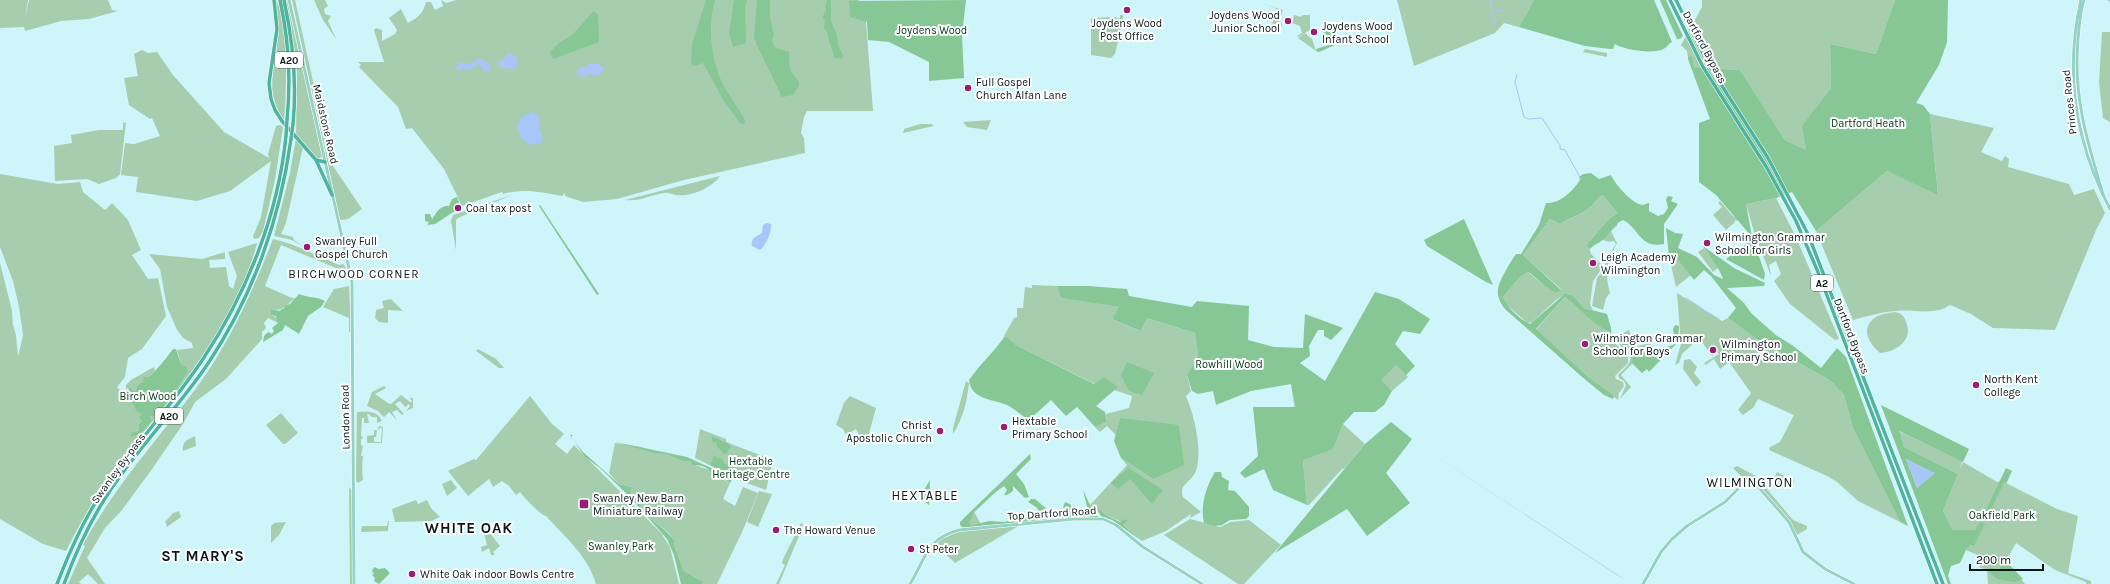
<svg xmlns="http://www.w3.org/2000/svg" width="2110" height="584" font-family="Karla,sans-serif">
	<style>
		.green { fill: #a6ceae }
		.forest { fill: #86c795; fill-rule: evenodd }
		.water { fill: #a9c6f8 }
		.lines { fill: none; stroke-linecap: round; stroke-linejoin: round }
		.stream { stroke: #a9c6f8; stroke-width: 1 }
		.major-casing { stroke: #fff; stroke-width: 4 }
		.highway-casing { stroke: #fff; stroke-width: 4.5 }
		.major { stroke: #95d2c6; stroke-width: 3 }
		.highway { stroke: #4eb4a0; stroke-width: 3.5 }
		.highway-bridge-casing { stroke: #fff; stroke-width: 4.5; stroke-linecap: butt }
		.highway-bridge { stroke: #4eb4a0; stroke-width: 3.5 }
		.poi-dot { fill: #9b1d73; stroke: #fff; stroke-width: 1.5 }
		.labels { text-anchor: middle; stroke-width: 4; stroke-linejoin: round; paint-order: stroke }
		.shield { fill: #fff; stroke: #535d5e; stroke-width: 1 }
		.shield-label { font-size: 10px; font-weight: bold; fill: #091719 }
		.poi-label { font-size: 11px; fill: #091719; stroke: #fff; text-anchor: start }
		.park-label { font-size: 11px; fill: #003414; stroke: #fff }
		.street-label { font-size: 11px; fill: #091719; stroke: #fff }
		.neighbourhood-label { font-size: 12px; letter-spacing: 1px; fill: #091719; stroke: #fff }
		.quarter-label { font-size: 13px; letter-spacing: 1px; fill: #091719; stroke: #fff }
		.district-label { font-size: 15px; font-weight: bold; letter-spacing: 1px; fill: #091719; stroke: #fff }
	</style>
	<rect width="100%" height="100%" fill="#cdf5fa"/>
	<g class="green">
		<polygon points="0,0 28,0 25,19 29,0 108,0 112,10 118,11 89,19 61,21 25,31 24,27 0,28"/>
		<path d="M 276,0 C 289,19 287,96 284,121 C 266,92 273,78 277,46 C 279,31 277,15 276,0 Z"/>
		<polygon points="286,0 288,0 322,156 319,160 296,135 297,65"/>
		<polygon points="292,0 295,0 331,163 362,209 348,219 340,220"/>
		<polygon points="314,0 325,0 328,6 324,9 325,14 331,16 328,21 336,39 323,20"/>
		<path d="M 441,0 L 446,3 L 456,0 L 859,0 L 866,22 L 873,111 L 807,111 L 804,117 L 801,133 L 804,138 L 805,153 L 684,180 L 617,199 L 583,202 L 565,196 L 565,193 L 562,196 C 541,192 524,188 503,194 L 502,192 L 462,206 L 444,169 L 412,128 L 406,129 L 398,107 L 359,67 L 361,65 L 358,62 L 384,62 L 374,30 L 376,28 L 382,30 L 382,41 L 384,40 L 395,34 L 397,30 L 389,18 L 401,9 L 408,23 C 418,17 423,14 426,2 L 431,2 L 435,10 L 443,6 Z"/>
		<polygon points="1397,0 1534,0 1519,27 1504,23 1495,33 1414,66"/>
		<polygon points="1702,0 1895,0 1876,54 1830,44 1831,88 1803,126 1806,150 1785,140 1740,70 1694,67 1692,57 1688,57 1687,51 1681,45 1702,7"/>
		<polygon points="1258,2 1283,10 1279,22 1282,23 1282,26 1272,26 1276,8"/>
		<polygon points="1120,15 1123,15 1123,20 1115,54 1111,58 1091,55 1091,18 1115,17 1120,19"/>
		<polygon points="1294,15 1301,17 1303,15 1310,15 1310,30 1298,37 1297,36 1302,33 1300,26 1292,23"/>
		<polygon points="2102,32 2110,32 2110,122 2103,118 2099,82"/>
		<polygon points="1305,33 1312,39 1316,51 1298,38"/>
		<polygon points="1585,49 1607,53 1607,57 1583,52"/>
		<polygon points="142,50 148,53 157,52 173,75 224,132 269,158 268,154 276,126 280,125 283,127 275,180 263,231 259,238 254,239 253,236 261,217 271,161 230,191 197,201 136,192 138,177 121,175 125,143 134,144 160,136 152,118 150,119 129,105 124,78 138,76 134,54"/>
		<path d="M 1930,114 L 1994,128 L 1981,152 L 2002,161 L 2005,156 L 2009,159 L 2008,167 L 2069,184 L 2074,195 L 2094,189 L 2105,213 L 2096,230 L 2055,330 L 1993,328 L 1971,314 L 1950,305 C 1935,316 1914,309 1896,311 C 1881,312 1868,316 1853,320 L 1816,231 L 1887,171 L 1938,194 Z"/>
		<polygon points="991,120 987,130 967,127 963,122"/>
		<polygon points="126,122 120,174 116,178 99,184 87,179 55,181 54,146 72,143 71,135 99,130 123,130 123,123"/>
		<polygon points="920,124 931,124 934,126 903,133 904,129"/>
		<polygon points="296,138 303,147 286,223 281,234 293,237 294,240 304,247 292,240 274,236 290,173"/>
		<path d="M 0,174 L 58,184 L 80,182 L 83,192 L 105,210 L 112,203 L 128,220 L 141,250 L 132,255 L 148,279 L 158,278 L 166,316 L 142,349 L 128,358 L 125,377 L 117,387 L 142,414 L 143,420 L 139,424 L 140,430 L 135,431 L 143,432 L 152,422 L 150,416 L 155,416 L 173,395 L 188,372 L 181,364 L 177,350 L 193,348 L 192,343 L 183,338 L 177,330 L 167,307 L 160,269 L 149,254 L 202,259 L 225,252 L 225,259 L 209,260 L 210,268 L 226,267 L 229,286 L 233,289 L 237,276 L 228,252 L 257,243 C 243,303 196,368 158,416 C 151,425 141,434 134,443 C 107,477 85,513 66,551 L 43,544 L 0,519 L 0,263 L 12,311 L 13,325 L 16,335 L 18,357 L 23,335 L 19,307 L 13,281 L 0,247 Z"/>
		<path d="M 720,176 C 712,188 691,197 676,195 C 672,195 669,192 664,193 C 651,195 638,202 625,200 Z"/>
		<polygon points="514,194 458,218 456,220 456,250 451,221 453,215"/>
		<path d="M 1603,195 L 1617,213 L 1609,219 L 1588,243 L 1591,254 L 1602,265 L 1601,270 L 1593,281 L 1590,305 L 1593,310 L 1584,308 L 1568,293 L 1556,300 L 1532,322 L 1527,323 L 1507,305 L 1503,297 L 1521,276 L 1528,272 L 1547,288 L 1560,292 L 1562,290 L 1523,255 L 1550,219 L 1560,224 C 1569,217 1581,216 1589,208 C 1595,204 1596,198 1603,195 Z"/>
		<polygon points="1776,198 1796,237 1839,339 1835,340 1790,304 1774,281 1781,274 1776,261 1769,265 1771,276 1755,235 1746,204"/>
		<polygon points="1720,201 1732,215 1738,220 1734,221 1735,222 1726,230 1713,215 1722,207 1718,203"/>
		<path d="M 1618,222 L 1617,226 L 1611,231 L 1617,243 C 1607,264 1604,271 1610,293 L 1606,298 L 1603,310 L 1592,306 L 1597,278 L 1606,267 L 1604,260 L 1606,260 L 1616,244 L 1614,241 L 1609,242 L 1603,240 Z"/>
		<path d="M 273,239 C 296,244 317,256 339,265 L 343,264 L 346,268 L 343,271 L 281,245 L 265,286 L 292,298 L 295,298 C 286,305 283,312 271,309 L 271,315 L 278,318 L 278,323 L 268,318 L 264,323 L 266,328 L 262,332 L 262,339 L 226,379 L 195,402 L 183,424 L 152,469 L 122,510 L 105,528 L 87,558 L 105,584 L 98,584 L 88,574 L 79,582 L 81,584 L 68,584 L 85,546 L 83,545 C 115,485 157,441 197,387 C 230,342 253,291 273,239 Z"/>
		<polygon points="1704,248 1718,268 1713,272 1698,252"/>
		<polygon points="1674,255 1691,275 1676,287 1669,256"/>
		<path d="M 1032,285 L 1057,286 L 1062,298 L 1120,307 L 1112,319 L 1139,331 L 1147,318 L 1195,333 L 1198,356 L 1187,375 L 1191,391 L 1186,396 C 1194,415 1203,450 1196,471 C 1192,482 1178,484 1183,497 L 1201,512 L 1190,518 L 1191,514 L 1166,531 L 1142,541 L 1123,525 L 1124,523 L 1106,515 L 1099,509 L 1096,511 L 1090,505 L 1127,465 L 1121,458 L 1153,479 L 1120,418 L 1116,435 L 1107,426 L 1100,432 L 1095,427 L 1107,422 L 1106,414 L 1129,408 L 1132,396 L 1114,390 L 1117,387 L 1095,384 L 1016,345 L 1004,336 L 1014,318 L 1017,317 L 1017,308 L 1023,308 L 1025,287 L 1032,288 Z"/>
		<polygon points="349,286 351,331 349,332 349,318 323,307 334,289"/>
		<polygon points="1677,293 1722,321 1728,318 1755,338 1831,381 1844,395 1853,428 1900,522 1858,501 1837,482 1827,476 1769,450 1770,447 1780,442 1794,415 1758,399 1753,408 1743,415 1738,410 1751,393 1729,362 1720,369 1714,359 1706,365 1704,363 1719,354 1717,352 1712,356 1699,338 1682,354 1679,363 1675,365 1681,344"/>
		<polygon points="1565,297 1609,333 1612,331 1611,334 1606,335 1628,355 1628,363 1615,376 1616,379 1623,382 1624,386 1619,393 1618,400 1588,377 1536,330"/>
		<polygon points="391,299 403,311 388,310 388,323 379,322 375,318 376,310 384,308 382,301"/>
		<path d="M 1895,312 C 1902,313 1904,316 1906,322 C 1914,339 1897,352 1880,353 C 1868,343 1860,327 1876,317 C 1881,314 1889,313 1895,312 Z"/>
		<polygon points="1629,330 1633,342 1627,345 1621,338 1616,341 1625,347 1623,348 1613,338"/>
		<polygon points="1633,343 1635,347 1650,343 1653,352 1649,354 1639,352 1630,345"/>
		<path d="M 1626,348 L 1633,357 L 1632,364 L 1621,375 L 1631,387 L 1620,399 L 1626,385 L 1624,381 L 1619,378 L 1618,375 C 1626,367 1638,358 1624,349 Z"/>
		<polygon points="478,349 496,359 504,368 499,368 476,351"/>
		<polygon points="1690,359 1697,367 1694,373 1701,382 1696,387 1683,369 1684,360"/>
		<polygon points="1396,365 1408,377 1392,391 1380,380"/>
		<path d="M 154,367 L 155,371 C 149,376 138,389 132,392 L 127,388 L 126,390 L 126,385 L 131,380 Z"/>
		<path d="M 966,381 L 969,383 C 967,402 963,418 953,434 L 953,428 Z"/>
		<polygon points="1291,385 1325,445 1333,449 1343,424 1365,444 1344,469 1343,468 1309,505 1307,505 1303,460"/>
		<polygon points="384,386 386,388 375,394 388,403 391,404 401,395 410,402 412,402 410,398 413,398 413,408 406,411 410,406 409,404 405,407 400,401 395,404 404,414 402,415 397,410 392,412 397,420 389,412 384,417 378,411 367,406 372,392"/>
		<path d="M 530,396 L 552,424 L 564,434 L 555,444 L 567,454 L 574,445 L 661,533 L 670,547 L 679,584 L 596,584 C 589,557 564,536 546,516 C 540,515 523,496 520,492 L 516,495 L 509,486 L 502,481 L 493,487 L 489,479 L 468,496 L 448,471 L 474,459 L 476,460 Z"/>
		<polygon points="850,396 876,408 867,441 861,439 856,429 846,435 843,429 836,425 844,403"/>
		<path d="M 357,412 C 367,412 377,410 382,421 L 377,423 L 377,417 L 372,417 L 369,414 L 367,414 L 369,423 L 364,423 L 364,418 L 362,418 L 361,435 L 363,438 L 361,439 L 361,445 L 363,446 L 361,456 L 363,456 C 362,465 362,471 363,480 L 358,483 L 356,481 Z"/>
		<polygon points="281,413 298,433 285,444 283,444 266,425"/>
		<polygon points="379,426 383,427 382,443 367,443 367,436 374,435 374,430 377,430 376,437 374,437 374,442 381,442 382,427 377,430"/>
		<polygon points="700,429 726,439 726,442 773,460 766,490 744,482 695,458"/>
		<polygon points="1898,431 1962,461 1960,469 1963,462 1997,482 2002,481 2057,509 2078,516 2068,573 2091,581 2091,584 2086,584 2086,582 2055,570 2016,543 2006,561 2025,584 1988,584 1987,570 1979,567 1982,557 1966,550 1971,545 1953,530 1943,511 1958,474 1904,447"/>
		<path d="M 195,436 L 196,446 L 183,451 C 182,441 187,440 195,436 Z"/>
		<polygon points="1413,441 1627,581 1617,575"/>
		<path d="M 615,443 L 641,447 L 674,456 L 685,462 L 690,461 C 695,467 707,468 714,472 L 715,475 L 730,483 L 723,499 L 735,506 L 743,487 L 758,493 L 743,530 L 717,584 L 702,584 L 703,582 L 684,571 L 674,545 L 675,541 L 668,532 L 649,517 L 649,513 L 643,509 L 635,496 L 631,493 L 632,487 L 619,484 L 609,473 Z"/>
		<polygon points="1737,466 1756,476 1793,520 1807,526 1807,529 1795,536 1792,526 1755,482 1746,481 1733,468"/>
		<polygon points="1777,472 1795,481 1783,488 1774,478"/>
		<polygon points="451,480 457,488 447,496 442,484"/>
		<polygon points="349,487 352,491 352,584 350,584"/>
		<polygon points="759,491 772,494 758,527 747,522"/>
		<polygon points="416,500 418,504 427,500 431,508 440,517 431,521 395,522 392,509"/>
		<polygon points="973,510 982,526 963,528 960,525 960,522"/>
		<polygon points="179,511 181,517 167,527 165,520 166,521 173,513"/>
		<polygon points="1190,519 1220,527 1231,522 1249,520 1281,545 1244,584 1238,584 1164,535"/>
		<polygon points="388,521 389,521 388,531 361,532 362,526 387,526"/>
		<polygon points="286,522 279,535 271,543 271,526 274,523"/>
		<polygon points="801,523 803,524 801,531 779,584 776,584 785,565 782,563 783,559"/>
		<path d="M 1022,524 L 955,563 L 934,543 C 949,525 1000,526 1022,524 Z"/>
		<polygon points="486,528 500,546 493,552 495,555 491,555 489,548 482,552 481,547 487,545 483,530"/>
	</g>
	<g class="forest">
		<path d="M 706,0 L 715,0 C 707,27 711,63 725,88 C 731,99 739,109 745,120 L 744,124 L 741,124 L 724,101 L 703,63 L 695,66 L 691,65 L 692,44 Z"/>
		<polygon points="734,0 747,0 745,5 746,43 733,47 729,33"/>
		<path d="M 757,0 L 770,0 L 770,18 L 774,35 L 772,41 L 776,48 L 789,52 C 789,57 789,63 790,68 C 794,82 806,78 793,95 L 782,97 L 754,39 Z"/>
		<path d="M 827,0 L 831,0 L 831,21 L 837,35 L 838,45 L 844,57 L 841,59 L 834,58 C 833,48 828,41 827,31 L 824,29 L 825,20 L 822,18 L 826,10 L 825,6 Z"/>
		<polygon points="966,0 962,35 964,78 929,81 929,62 889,42 868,40 867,22 850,17 849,1"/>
		<path d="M 1534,0 L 1654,0 L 1672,42 C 1668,44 1668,46 1665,48 C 1657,55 1623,50 1615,44 L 1613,49 L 1610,49 L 1585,46 L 1519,27 Z"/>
		<polygon points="1660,0 1666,0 1683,36 1680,39 1677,39"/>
		<polygon points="1895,0 1948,0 1947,42 1939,65 1916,103 1923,105 1930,114 1938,195 1887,171 1816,231 1792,192 1776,198 1746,204 1752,237 1716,195 1699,182 1699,123 1710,119 1688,59 1688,57 1692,56 1694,67 1740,70 1785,140 1806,150 1802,126 1831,88 1830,44 1876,54"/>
		<polygon points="594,11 598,15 599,42 553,59 550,52 559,43 572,35"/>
		<polygon points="1329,27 1335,45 1319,52 1316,51 1316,49 1329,45 1324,31"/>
		<path d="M 1591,173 L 1599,179 L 1611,175 C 1614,183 1633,205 1643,205 C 1646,204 1647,203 1649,203 L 1649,211 L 1658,216 L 1664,214 L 1668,208 L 1666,199 L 1668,196 L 1673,197 L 1671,201 L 1678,204 L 1664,224 L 1664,244 C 1640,249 1640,229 1623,220 C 1613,224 1610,235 1603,240 C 1597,244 1595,244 1590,249 L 1587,246 L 1588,243 L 1609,219 L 1617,213 L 1603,195 C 1596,198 1595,204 1589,208 C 1580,216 1569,217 1560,224 L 1550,219 L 1523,255 L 1562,291 C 1550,297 1538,277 1528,272 L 1521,276 L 1503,297 C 1508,308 1519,319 1530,324 L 1566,293 L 1573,296 L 1584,308 L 1607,314 L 1611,328 L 1611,333 C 1593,325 1580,308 1565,297 L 1536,329 L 1588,377 L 1614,396 L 1613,399 L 1604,395 L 1581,376 L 1506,310 C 1502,306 1497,297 1498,290 C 1498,282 1511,261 1516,254 L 1521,254 L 1539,225 L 1546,203 C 1560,204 1573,191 1580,180 L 1579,177 L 1583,174 Z"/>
		<path d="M 457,197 L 461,207 L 435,224 L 427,225 L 429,222 L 425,221 L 425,214 L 430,214 L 432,219 C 436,214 439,205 449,206 L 452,199 Z"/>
		<polygon points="540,205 599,294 597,295 539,206"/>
		<polygon points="1464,219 1493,285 1486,282 1427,246 1424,240"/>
		<polygon points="1666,228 1675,233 1683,234 1678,248 1697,257 1714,275 1723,279 1719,270 1703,246 1734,268 1765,283 1764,286 1727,288 1744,303 1751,313 1777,336 1792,345 1821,368 1837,348 1846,357 1908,526 1900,522 1853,428 1844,395 1831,381 1755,338 1728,318 1736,308 1711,276 1704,270 1694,280 1674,255 1669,256"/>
		<polygon points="1753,239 1765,274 1764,280 1726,259"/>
		<polygon points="1057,286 1088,286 1127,289 1129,296 1192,307 1197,301 1249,306 1248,340 1274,347 1303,348 1305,314 1343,328 1331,340 1324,336 1324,330 1318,330 1309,346 1310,356 1300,363 1325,381 1375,292 1399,299 1430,319 1420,334 1403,331 1395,344 1415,366 1406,375 1396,365 1381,380 1392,391 1384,405 1375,412 1354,412 1343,424 1333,449 1303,460 1307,505 1273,490 1264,469 1245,478 1240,473 1258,456 1253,407 1296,407 1291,384 1251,391 1216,405 1213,391 1198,394 1192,391 1187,375 1198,356 1195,333 1147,318 1140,331 1112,319 1119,307 1061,298"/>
		<path d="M 299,294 C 308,298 316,296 325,301 L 321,307 L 308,316 L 299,334 L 285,325 L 283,330 L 263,342 L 264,336 L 268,332 L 272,334 L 274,331 L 272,328 L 278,323 L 276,316 L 271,315 L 271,309 L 279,311 L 284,308 L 286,305 L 290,304 Z"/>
		<polygon points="1675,325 1679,326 1678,342 1649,372 1647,369 1642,373 1631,362 1633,357 1629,350 1614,338 1617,336 1639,352 1649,354 1675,344 1672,339 1674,336 1673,329"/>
		<path d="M 1005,336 L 1016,345 L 1094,384 L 1104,377 L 1118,387 L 1096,406 L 1105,412 L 1107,422 L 1095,427 L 1077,407 L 1066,416 L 1051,400 L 1029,420 C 1022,416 1016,410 1009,406 C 996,399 971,401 969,380 C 980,364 994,352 1005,336 Z"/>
		<path d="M 173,349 L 176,349 L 181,364 L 186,367 L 188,372 L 173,395 L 155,416 L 150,416 L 152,421 L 141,434 L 131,437 L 132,433 L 139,430 L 139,424 L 142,421 L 139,417 L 142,414 L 136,411 L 135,407 L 123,393 L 131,388 L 132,391 L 136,390 L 137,386 L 143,382 L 144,377 L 149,377 C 158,368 166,359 173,349 Z"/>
		<polygon points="1127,362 1154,373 1142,395 1129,391 1121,375"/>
		<path d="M 1881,405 L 1969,449 L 1963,462 L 1899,431 L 1904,447 L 1958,474 L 1943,511 L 1953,530 L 1975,530 L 1980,522 L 1985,523 L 1974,546 L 1971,545 L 1966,550 L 1960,563 L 1951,566 L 1948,576 L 1951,584 L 1948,584 ZM 1906,459 L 1934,473 L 1917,488 Z"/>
		<polygon points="1120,418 1179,425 1184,465 1153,479 1121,458 1114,441"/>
		<polygon points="1391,422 1412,439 1386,473 1410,503 1367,536 1347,509 1275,553 1365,444"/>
		<polygon points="570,435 573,435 571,437 583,452 619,484 632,487 631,493 635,496 643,509 650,513 649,517 667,532 675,541 674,545 684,571 703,582 702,584 681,584 674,555 667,539 631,498 600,468 585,457"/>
		<polygon points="711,436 729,444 731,448 727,451 728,453 724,454 716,445 717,442 713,443"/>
		<path d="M 615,442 L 687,457 L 733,478 L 730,483 C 726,479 720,479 715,476 C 707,469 707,465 693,465 L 690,461 L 685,462 L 667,454 L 655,453 Z"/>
		<path d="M 1030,454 L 1031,459 L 1016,474 L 1024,484 L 1029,497 L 1025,498 L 1013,486 L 1013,491 L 1007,495 L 1004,495 L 1007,490 L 1004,486 C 992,494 984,504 974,512 L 969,523 L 970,526 L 989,521 L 1005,522 L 1015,518 L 1044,517 L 1036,507 L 1028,502 L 1031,499 L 1035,499 L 1048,510 L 1051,515 L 1070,515 L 1063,507 L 1065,502 L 1070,504 L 1076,514 L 1090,512 L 1087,507 L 1083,490 L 1090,505 L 1098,517 L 962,527 L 960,523 L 964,518 Z"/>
		<polygon points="714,456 723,460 724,464 736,468 737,473 746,477 746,483 710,465"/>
		<polygon points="1128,468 1163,490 1152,504 1130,479 1118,489 1111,483"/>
		<polygon points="2006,468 2012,471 2006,484 2004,482 1986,521 1981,520"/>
		<path d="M 1215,472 L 1221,472 L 1222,477 L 1229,481 L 1228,490 L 1235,491 L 1249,507 L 1249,516 L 1246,519 L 1230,520 L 1222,525 L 1214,526 L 1204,523 C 1200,505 1206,487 1215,472 Z"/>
		<polygon points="930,480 929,505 924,501 921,495"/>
		<polygon points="1099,509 1106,515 1120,522 1126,519 1127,521 1123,525 1142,541 1112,520 1101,516 1097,510"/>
		<polygon points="2000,561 2006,561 2023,579 2014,582 1997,579 1987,570 1990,568 2001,570"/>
		<polygon points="374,567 379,569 385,568 390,573 379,584 374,581 375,578 372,575 374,574 372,571"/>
	</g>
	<g class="water">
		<polygon points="507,53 511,53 516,57 518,64 514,69 501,68 497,65 499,61 505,58"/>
		<polygon points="478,58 489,63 491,67 489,71 484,71 479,64 469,70 463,68 458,71 455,69 459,62 471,64"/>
		<polygon points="589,64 600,64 604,69 598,76 591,74 583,77 577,75 577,70"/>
		<polygon points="532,112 539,116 539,127 543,139 541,143 531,145 522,140 517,127 521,117"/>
		<path d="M 766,223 L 771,224 C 772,232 766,245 760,250 L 752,246 C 750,239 757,236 762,233 L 763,225 Z"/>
		<polygon points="1906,459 1935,473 1917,488"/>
	</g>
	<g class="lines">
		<g class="stream">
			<polyline points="1490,0 1495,26"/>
			<polyline points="1493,14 1499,10 1503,11"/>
			<polyline points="1517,75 1515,82 1524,117 1529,119 1542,118 1559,144"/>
			<polyline points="1560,145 1560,149 1565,150 1581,179"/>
			<polyline points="1686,298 1703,309"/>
			<polyline points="1704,310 1719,319"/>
		</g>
		<g class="major-casing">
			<g id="major">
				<polyline points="289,0 352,282 354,584"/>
				<path d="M 2081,0 C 2064,74 2075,142 2110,209"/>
				<path d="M 2084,0 C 2080,12 2079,27 2078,40 C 2073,96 2087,141 2103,194"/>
				<polyline points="2109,0 2110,0"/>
				<path d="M 910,584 C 926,559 925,539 959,530 L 1074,519 L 1103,519 L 1116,525 L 1143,547 L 1202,584"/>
				<polyline points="1643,584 1661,552 1672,539 1687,526 1725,502 1746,481 1754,482 1789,522 1803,552 1825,569 1854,584"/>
			</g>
		</g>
		<g class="highway-casing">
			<g id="highway">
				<polyline points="274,0 277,29 269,83 271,99 275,110 282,121 316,160 332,195"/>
				<path d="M 280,0 C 289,40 291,79 287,120"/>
				<path d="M 284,0 C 293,41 297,82 293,124"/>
				<polyline points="1670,0 1703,67 1767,168 1796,221 1818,272 1937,584"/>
				<polyline points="1676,0 1708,64 1768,158 1808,234 1943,584"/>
				<polyline points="316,160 325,162"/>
				<path d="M 57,584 C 69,553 82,522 101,494 C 132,447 172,406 203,359 C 247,293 278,215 286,136"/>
				<path d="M 64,584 C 75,554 88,525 106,497 C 136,449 178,409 209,362 C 253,295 280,219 291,139"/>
			</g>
		</g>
		<use href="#major" class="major"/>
		<use href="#highway" class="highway"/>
		<g class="highway-bridge-casing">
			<g id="highway-bridge">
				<polyline points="286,136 287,120"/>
				<polyline points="291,139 293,124"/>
			</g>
		</g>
		<use href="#highway-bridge" class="highway-bridge"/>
	</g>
	<g class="poi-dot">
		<circle cx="1127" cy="10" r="4"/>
		<circle cx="1288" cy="21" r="4"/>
		<circle cx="1314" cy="32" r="4"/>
		<circle cx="968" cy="88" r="4"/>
		<circle cx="458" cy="208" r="4"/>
		<circle cx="1707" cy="243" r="4"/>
		<circle cx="307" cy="247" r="4"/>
		<circle cx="1593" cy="263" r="4"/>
		<circle cx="1585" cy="344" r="4"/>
		<circle cx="1713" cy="350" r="4"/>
		<circle cx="1976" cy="385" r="4"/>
		<circle cx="1004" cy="427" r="4"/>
		<circle cx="940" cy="431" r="4"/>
		<rect x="579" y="499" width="10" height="10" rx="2"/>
		<circle cx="776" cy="530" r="4"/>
		<circle cx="911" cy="549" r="4"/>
		<circle cx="412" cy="574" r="4"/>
	</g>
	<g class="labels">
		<g class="shield">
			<rect x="275" y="52" width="28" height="16" rx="3"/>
			<rect x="1811" y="275" width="22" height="16" rx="3"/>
			<rect x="155" y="408" width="28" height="16" rx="3"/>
		</g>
		<g class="shield-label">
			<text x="289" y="64">A20</text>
			<text x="1822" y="287">A2</text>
			<text x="169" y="420">A20</text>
		</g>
		<g class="poi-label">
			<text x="1280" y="19" text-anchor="end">Joydens Wood<tspan x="1280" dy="13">Junior School</tspan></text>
			<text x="1127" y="27" text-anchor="middle">Joydens Wood<tspan x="1127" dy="13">Post Office</tspan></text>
			<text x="1322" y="30">Joydens Wood<tspan x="1322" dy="13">Infant School</tspan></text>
			<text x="976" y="86">Full Gospel<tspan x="976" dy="13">Church Alfan Lane</tspan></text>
			<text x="466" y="212">Coal tax post</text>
			<text x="1715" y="241">Wilmington Grammar<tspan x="1715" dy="13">School for Girls</tspan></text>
			<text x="315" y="245">Swanley Full<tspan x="315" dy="13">Gospel Church</tspan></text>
			<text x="1601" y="261">Leigh Academy<tspan x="1601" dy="13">Wilmington</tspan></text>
			<text x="1593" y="342">Wilmington Grammar<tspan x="1593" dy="13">School for Boys</tspan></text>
			<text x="1721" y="348">Wilmington<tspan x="1721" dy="13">Primary School</tspan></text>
			<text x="1984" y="383">North Kent<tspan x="1984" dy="13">College</tspan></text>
			<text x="1012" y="425">Hextable<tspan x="1012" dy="13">Primary School</tspan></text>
			<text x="932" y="429" text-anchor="end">Christ<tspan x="932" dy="13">Apostolic Church</tspan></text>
			<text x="593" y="502">Swanley New Barn<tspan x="593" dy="13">Miniature Railway</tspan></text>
			<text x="784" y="534">The Howard Venue</text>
			<text x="919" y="553">St Peter</text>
			<text x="420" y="578">White Oak indoor Bowls Centre</text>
		</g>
		<g class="park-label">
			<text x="932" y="34">Joydens Wood</text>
			<text x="1868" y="127">Dartford Heath</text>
			<text x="1229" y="368">Rowhill Wood</text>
			<text x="148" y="400">Birch Wood</text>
			<text x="751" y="465">Hextable<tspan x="751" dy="13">Heritage Centre</tspan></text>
			<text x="2002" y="519">Oakfield Park</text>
			<text x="621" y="550">Swanley Park</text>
		</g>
		<g class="street-label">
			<text transform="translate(1705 47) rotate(62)" y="4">Dartford Bypass</text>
			<text transform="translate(2069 102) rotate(-96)" y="4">Princes Road</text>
			<text transform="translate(326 124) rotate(77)" y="4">Maidstone Road</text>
			<text transform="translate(1852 336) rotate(69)" y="4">Dartford Bypass</text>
			<text transform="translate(345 417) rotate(-91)" y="4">London Road</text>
			<text transform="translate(118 468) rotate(-54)" y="4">Swanley By-pass</text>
			<text transform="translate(1052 513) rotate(-4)" y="4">Top Dartford Road</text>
		</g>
		<g class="neighbourhood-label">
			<text x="354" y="278">BIRCHWOOD CORNER</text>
		</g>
		<g class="quarter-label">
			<text x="1750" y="487">WILMINGTON</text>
			<text x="925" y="500">HEXTABLE</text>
		</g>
		<g class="district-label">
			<text x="469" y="533">WHITE OAK</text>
			<text x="203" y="561">ST MARY'S</text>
		</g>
	</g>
	<path d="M1970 564v6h73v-6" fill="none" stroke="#091719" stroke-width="2"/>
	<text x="1976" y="564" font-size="12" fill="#091719" stroke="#ffffff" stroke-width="3" paint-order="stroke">200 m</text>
</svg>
